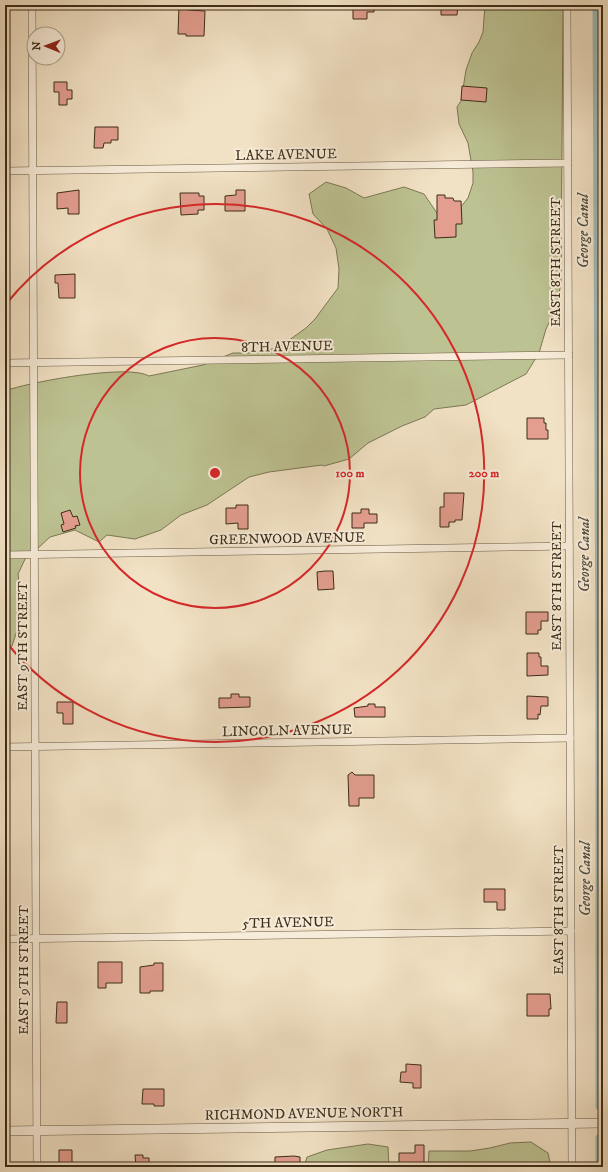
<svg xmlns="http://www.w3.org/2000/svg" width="608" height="1172" font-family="'IM FELL DW Pica',serif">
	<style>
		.green { fill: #bdc292; stroke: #7c7855 }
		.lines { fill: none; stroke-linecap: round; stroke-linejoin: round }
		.canal { stroke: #9dbcbb; stroke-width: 9 }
		.building { fill: #e39e8f; stroke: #3c2d18 }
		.minor-casing { stroke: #6a5a43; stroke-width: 8 }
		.tertiary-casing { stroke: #6a5a43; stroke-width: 10 }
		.minor { stroke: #f7ecd9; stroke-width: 7 }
		.tertiary { stroke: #f7ecd9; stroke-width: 9 }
		.ring { fill: none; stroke: #d62828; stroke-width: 2 }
		.labels { text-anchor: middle; stroke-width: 4; stroke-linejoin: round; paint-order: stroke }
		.street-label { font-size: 14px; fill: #3c2d18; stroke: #f7ecd9 }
		.water-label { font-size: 15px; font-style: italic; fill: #545141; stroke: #f7ecd9 }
		.centre { fill: #d62828; stroke: #f7ecd9; stroke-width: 2 }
		.ring-label { font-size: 12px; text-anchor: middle; font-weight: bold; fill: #d62828; stroke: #f7ecd9; stroke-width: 4; stroke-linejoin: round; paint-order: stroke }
	</style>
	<rect width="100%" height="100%" fill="#f2e2c5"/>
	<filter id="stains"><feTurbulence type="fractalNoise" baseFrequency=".005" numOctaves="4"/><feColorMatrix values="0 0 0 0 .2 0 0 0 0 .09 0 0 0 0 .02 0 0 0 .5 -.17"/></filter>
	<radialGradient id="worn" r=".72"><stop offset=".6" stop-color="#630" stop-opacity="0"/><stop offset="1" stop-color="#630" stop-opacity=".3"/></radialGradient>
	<g class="green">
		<path d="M 485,5 L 563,5 L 561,284 L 555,310 L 546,329 L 539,353 L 526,374 L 466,405 L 434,409 L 425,417 L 402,426 L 368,443 L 349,459 L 324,466 L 322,465 L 269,472 L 249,477 L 207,505 L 181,515 L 161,530 L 135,539 L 107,535 L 99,542 L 75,530 L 50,537 L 35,551 L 26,557 L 18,574 L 20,589 L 25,606 L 12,646 L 8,647 L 5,658 L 5,387 L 11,389 C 37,381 128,364 149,376 L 203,365 L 233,353 L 248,353 L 278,348 L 306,328 L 315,319 L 338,288 L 339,269 L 336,248 L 327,229 L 313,214 L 309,194 L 326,182 L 346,188 L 364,198 L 404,187 L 424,194 L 439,216 L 460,208 L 468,198 L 473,183 L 473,172 L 468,143 L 459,124 L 457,107 L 461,101 L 466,70 L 472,53 L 479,42 L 483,32 Z"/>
		<polygon points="531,1142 548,1153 551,1167 428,1167 429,1151 470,1151 490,1148 510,1143"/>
		<polygon points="368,1144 388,1147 389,1167 304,1167 307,1157 327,1150"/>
	</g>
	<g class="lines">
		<g class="canal">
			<polyline points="597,5 600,673 600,1106"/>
			<polyline points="600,1167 600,1138"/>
		</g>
	</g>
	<g class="building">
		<polygon points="353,5 374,5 374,12 367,12 367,19 353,19"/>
		<polygon points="441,5 458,5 457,15 441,15"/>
		<polygon points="179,6 188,6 188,10 205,11 204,36 186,36 186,34 178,34"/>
		<polygon points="54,82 67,82 67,90 72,90 72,99 67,99 67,105 59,105 59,92 54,92"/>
		<polygon points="462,86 487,88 486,102 461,100"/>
		<polygon points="95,127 118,127 118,140 111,140 111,143 104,143 103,148 94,148"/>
		<polygon points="79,190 79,214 68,214 68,208 57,209 57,193"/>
		<polygon points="236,190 245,190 245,211 225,211 225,196 236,195"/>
		<polygon points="180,193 199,193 199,196 204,196 204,210 198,210 198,214 181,215"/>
		<polygon points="437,195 445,195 445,198 453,198 454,201 461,201 462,224 456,224 456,237 435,238 434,220 437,220"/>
		<polygon points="75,274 75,298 59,298 58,283 55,283 55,275"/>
		<polygon points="527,418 544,418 544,423 546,423 546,430 548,430 548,439 527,439"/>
		<polygon points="444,493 464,493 462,520 455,520 455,522 449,522 449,527 440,527 440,507 444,507"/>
		<polygon points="236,505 248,505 248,529 238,529 238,523 226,524 226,508 236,508"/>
		<polygon points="361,509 369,509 369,514 377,514 377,523 364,523 364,528 352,528 352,513 361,513"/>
		<polygon points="70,510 73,517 77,516 80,525 75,526 76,528 63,532 61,525 64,524 61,513"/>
		<polygon points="325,571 333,571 334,589 318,590 317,572"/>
		<polygon points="526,612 548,612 548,621 541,621 541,630 538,630 538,634 526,634"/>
		<polygon points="527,653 539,653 539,657 541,657 541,666 548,666 548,675 527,676"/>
		<polygon points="231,694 239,694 239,697 250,697 250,707 219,708 219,698 231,698"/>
		<polygon points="527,696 548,697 548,706 541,706 540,715 538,714 538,719 527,719"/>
		<polygon points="57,702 73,702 73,724 63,724 63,713 57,713"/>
		<polygon points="368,704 375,704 375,707 385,707 385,717 355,717 354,708 368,706"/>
		<polygon points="352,772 355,775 374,775 374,798 359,798 359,806 349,806 348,775"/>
		<polygon points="484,889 505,889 505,910 497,910 497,902 484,902"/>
		<polygon points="98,962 122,962 122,983 106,983 106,988 98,988"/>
		<polygon points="154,963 163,963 163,991 150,991 150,993 140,993 140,967 154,965"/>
		<polygon points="527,994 550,994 551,1009 549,1009 549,1016 527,1016"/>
		<polygon points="57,1002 67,1002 67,1023 56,1023"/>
		<polygon points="406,1064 421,1065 421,1088 413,1088 413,1083 400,1082 401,1072 406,1072"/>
		<polygon points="143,1089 164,1089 164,1106 154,1106 154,1104 142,1104"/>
		<polygon points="415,1145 424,1145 424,1167 399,1166 399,1153 415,1153"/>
		<polygon points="59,1150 72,1150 72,1167 62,1167 62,1164 59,1164"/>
		<polygon points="135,1155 143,1155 143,1158 149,1158 149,1167 136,1167"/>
		<polygon points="294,1156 300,1157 300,1167 275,1167 275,1157"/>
	</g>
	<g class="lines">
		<g class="minor-casing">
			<g id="minor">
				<polyline points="32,5 37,1167"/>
				<polyline points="567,5 572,1167"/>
				<polyline points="5,171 568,163"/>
				<polyline points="5,363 569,355"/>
				<polyline points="5,555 569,546"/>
				<polyline points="5,747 570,738"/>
				<polyline points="5,939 571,931"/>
			</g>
		</g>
		<g class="tertiary-casing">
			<polyline id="tertiary" points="5,1131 603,1123"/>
		</g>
		<use href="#minor" class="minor"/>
		<use href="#tertiary" class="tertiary"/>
	</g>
	<g class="ring">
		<circle cx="215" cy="473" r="135"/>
		<path d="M6 304A269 269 0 1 1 6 642"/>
	</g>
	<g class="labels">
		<g class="street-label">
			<text transform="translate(286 154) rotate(-1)" y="5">LAKE AVENUE</text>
			<text transform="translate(555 262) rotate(-90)" y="5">EAST 8TH STREET</text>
			<text transform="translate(287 346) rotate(-1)" y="5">8TH AVENUE</text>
			<text transform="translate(287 538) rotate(-1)" y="5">GREENWOOD AVENUE</text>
			<text transform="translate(556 586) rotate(-90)" y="5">EAST 8TH STREET</text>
			<text transform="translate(22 646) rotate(-90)" y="5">EAST 9TH STREET</text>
			<text transform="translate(287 730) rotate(-1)" y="5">LINCOLN AVENUE</text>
			<text transform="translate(558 910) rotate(-90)" y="5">EAST 8TH STREET</text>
			<text transform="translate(288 922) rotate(-1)" y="5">5TH AVENUE</text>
			<text transform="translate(23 970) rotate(-90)" y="5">EAST 9TH STREET</text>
			<text transform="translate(304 1113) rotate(-1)" y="5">RICHMOND AVENUE NORTH</text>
		</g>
		<g class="water-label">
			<text transform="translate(583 231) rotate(-90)" y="5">George Canal</text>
			<text transform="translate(584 555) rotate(-90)" y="5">George Canal</text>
			<text transform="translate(585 879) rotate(-90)" y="5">George Canal</text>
		</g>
	</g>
	<circle cx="215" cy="473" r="6" class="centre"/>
	<g class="ring-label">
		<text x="350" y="477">100 m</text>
		<text x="484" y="477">200 m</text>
	</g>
	<rect width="608" height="1172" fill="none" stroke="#f2e2c5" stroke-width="20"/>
	<rect x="6" y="6" width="596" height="1160" fill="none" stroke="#3c2d18" stroke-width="2"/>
	<rect x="10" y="10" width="588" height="1152" fill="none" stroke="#3c2d18"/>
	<g transform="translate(46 46) rotate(271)"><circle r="19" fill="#f7ecd9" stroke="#aca08c"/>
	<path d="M0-3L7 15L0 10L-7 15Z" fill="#8f2418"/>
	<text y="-6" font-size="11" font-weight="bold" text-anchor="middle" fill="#3c2d18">N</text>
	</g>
	<rect width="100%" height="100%" filter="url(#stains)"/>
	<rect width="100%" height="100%" fill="url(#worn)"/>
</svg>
